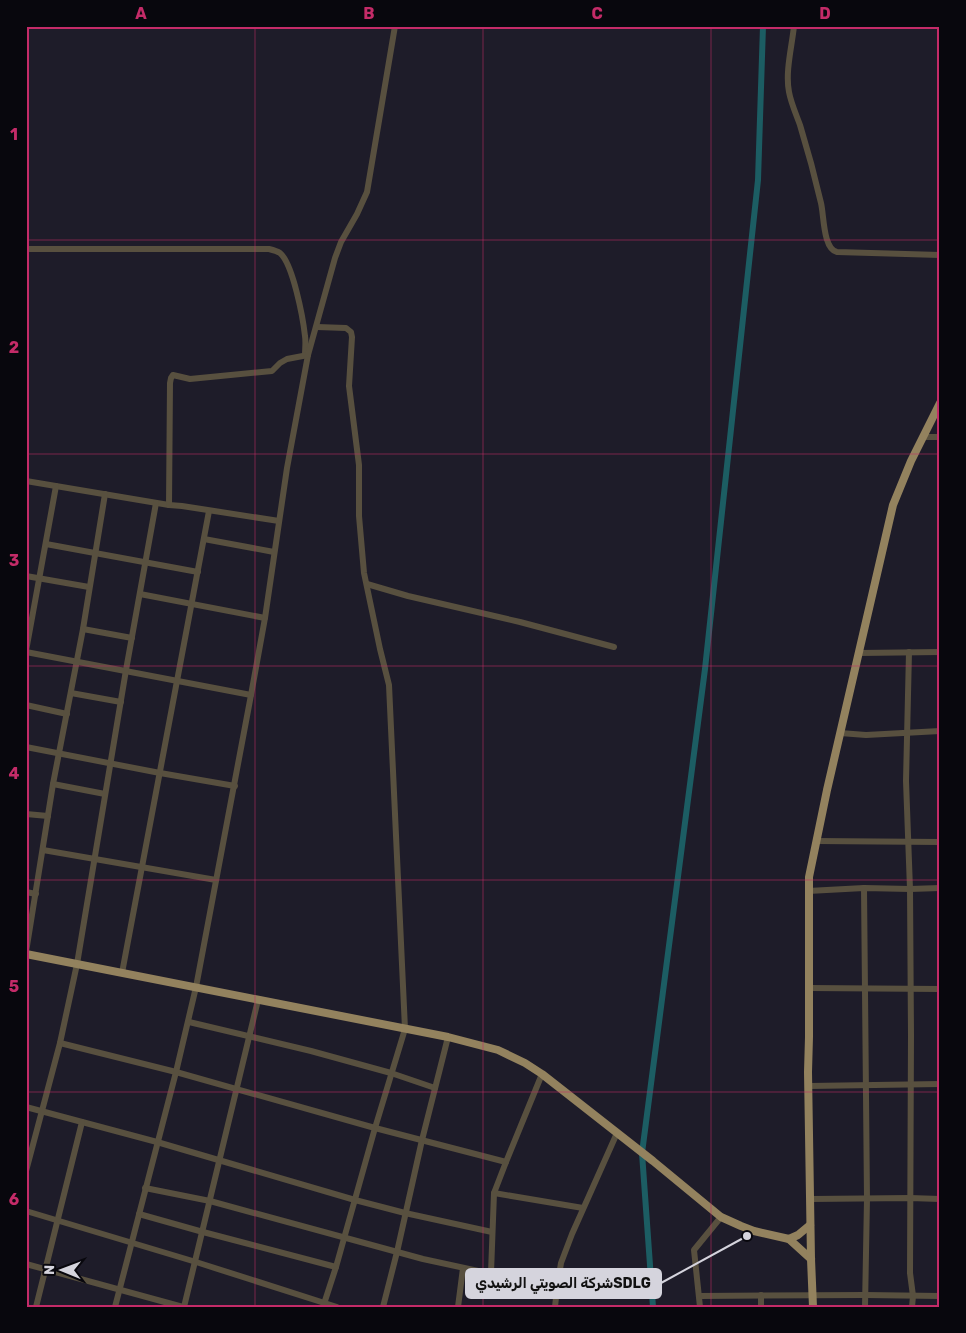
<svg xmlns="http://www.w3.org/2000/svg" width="966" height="1333" font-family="Rubik,'Noto Sans Arabic',sans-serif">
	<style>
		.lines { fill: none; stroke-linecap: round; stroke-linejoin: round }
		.canal { stroke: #1c5d63; stroke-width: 6 }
		.minor { stroke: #58503f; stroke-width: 6 }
		.major { stroke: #93825e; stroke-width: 8 }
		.grid { fill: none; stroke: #c42b68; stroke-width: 1; stroke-opacity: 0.55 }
		.leader { fill: none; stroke: #d5d4dd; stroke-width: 2 }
		.callout-dot { fill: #d5d4dd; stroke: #08070d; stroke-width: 2 }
		.callout { fill: #d5d4dd; stroke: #d5d4dd; stroke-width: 2 }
		.callout-label { font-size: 14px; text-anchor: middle; font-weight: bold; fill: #111 }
		.neatline { fill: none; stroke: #c42b68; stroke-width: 2 }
		.grid-label { font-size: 16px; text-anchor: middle; font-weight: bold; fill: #c42b68 }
	</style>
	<rect width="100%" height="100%" fill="#1e1c29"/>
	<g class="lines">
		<polyline class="canal" points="653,1307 642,1153 705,669 758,180 763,26"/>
		<g class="minor">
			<path d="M 794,26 C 792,46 785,72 789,92 C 791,103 796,114 800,125 C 808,151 815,177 821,203 C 824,215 823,249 837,252 L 940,255"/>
			<path d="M 26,249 L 269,249 C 273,250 277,251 280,253 C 293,264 303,318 305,336 C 306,342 305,349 305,355"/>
			<polyline points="317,327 346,328 351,332 352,337 349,386 359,465 359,516 364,573 380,649 389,685 405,1029 375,1128 336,1267 323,1307"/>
			<polyline points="923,437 940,437"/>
			<polyline points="26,481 169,505 182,506 279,521"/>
			<polyline points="169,505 170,383 171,378 173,375 190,379 272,371 280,363 287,359 308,355"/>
			<polyline points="204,539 274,552"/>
			<polyline points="46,544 198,572"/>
			<polyline points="26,576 89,587"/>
			<polyline points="367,584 408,596 520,622 614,647"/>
			<polyline points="140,594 265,618"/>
			<polyline points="83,629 132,638"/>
			<polyline points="26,651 56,486"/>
			<polyline points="26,652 251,695"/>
			<polyline points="909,652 906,781 910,889 911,1035 910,1273 913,1296 912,1307"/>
			<polyline points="859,653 940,652"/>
			<polyline points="71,693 121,702"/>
			<polyline points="26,705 67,714"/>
			<polyline points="840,733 866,735 940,731"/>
			<polyline points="26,747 160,773 235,786"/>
			<polyline points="53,784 105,794"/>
			<polyline points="26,814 48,816"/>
			<polyline points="816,841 940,842"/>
			<polyline points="43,850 216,880"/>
			<polyline points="864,888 867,1199 865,1307"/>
			<polyline points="808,891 864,888 910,889 940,888"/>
			<polyline points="26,892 36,894"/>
			<polyline points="26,952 53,784 83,629 105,494"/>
			<polyline points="122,973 209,511"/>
			<polyline points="809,988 940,989"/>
			<polyline points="189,1022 311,1051 391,1073 435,1088"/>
			<polyline points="60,1043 176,1072 375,1128 506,1162"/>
			<polyline points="809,1086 940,1084"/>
			<polyline points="26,1107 157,1142 355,1200 405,1213 492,1232"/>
			<polyline points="26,1171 60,1043 77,964 126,670 156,503"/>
			<polyline points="145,1188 210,1201 423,1259 557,1288"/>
			<polyline points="494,1193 583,1208"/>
			<polyline points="811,1199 910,1198 940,1199"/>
			<polyline points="26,1211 196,1262 337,1307"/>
			<polyline points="139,1214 203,1232 336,1267"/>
			<polyline points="26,1264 183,1307"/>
			<polyline points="491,1273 494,1193 506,1162 542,1074"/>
			<polyline points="761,1295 761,1307"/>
			<polyline points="699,1296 865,1295 940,1296"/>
			<polyline points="36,1307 82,1122"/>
			<polyline points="115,1307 176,1072 196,987 251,695 265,618 287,468 308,355 335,258 341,242 357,214 367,192 395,26"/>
			<polyline points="184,1307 258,1000"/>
			<polyline points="383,1307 397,1252 422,1140 448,1037"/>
			<polyline points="458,1307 463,1268"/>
			<polyline points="555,1307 557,1288 561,1263 572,1234 617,1133"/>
			<polyline points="700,1307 694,1250 721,1217"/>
		</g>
		<g class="major">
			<polyline points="26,954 448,1037 498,1050 525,1063 542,1074 653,1161 721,1217 741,1226 754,1231 789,1239 811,1259"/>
			<polyline points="789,1239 798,1235 810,1225"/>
			<polyline points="813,1307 811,1259 808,1072 809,1037 809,877 827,790 893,505 911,461 940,403"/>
		</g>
	</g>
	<path class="grid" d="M 255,26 L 255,1307M 483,26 L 483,1307M 711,26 L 711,1307M 26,240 L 940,240M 26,454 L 940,454M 26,666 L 940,666M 26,880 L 940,880M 26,1092 L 940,1092"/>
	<path class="leader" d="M747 1236L661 1283"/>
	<circle class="callout-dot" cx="747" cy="1236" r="5"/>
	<rect class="callout" x="466" y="1269" width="195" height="29" rx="5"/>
	<g class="callout-label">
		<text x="563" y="1288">شركة الصويتي الرشيديSDLG</text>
	</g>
	<rect width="966" height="1333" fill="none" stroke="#08070d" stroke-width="55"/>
	<g transform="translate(62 1270) rotate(271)" stroke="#08070d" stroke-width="4" paint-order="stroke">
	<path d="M0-4L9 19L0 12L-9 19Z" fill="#d5d4dd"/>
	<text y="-8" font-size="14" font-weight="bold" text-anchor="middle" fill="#d5d4dd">N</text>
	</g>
	<rect x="28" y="28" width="910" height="1278" class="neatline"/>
	<g class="grid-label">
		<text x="141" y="19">A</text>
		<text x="369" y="19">B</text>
		<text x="597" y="19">C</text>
		<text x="825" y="19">D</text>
		<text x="14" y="140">1</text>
		<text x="14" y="353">2</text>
		<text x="14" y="566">3</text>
		<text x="14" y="779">4</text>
		<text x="14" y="992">5</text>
		<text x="14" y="1205">6</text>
	</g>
</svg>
